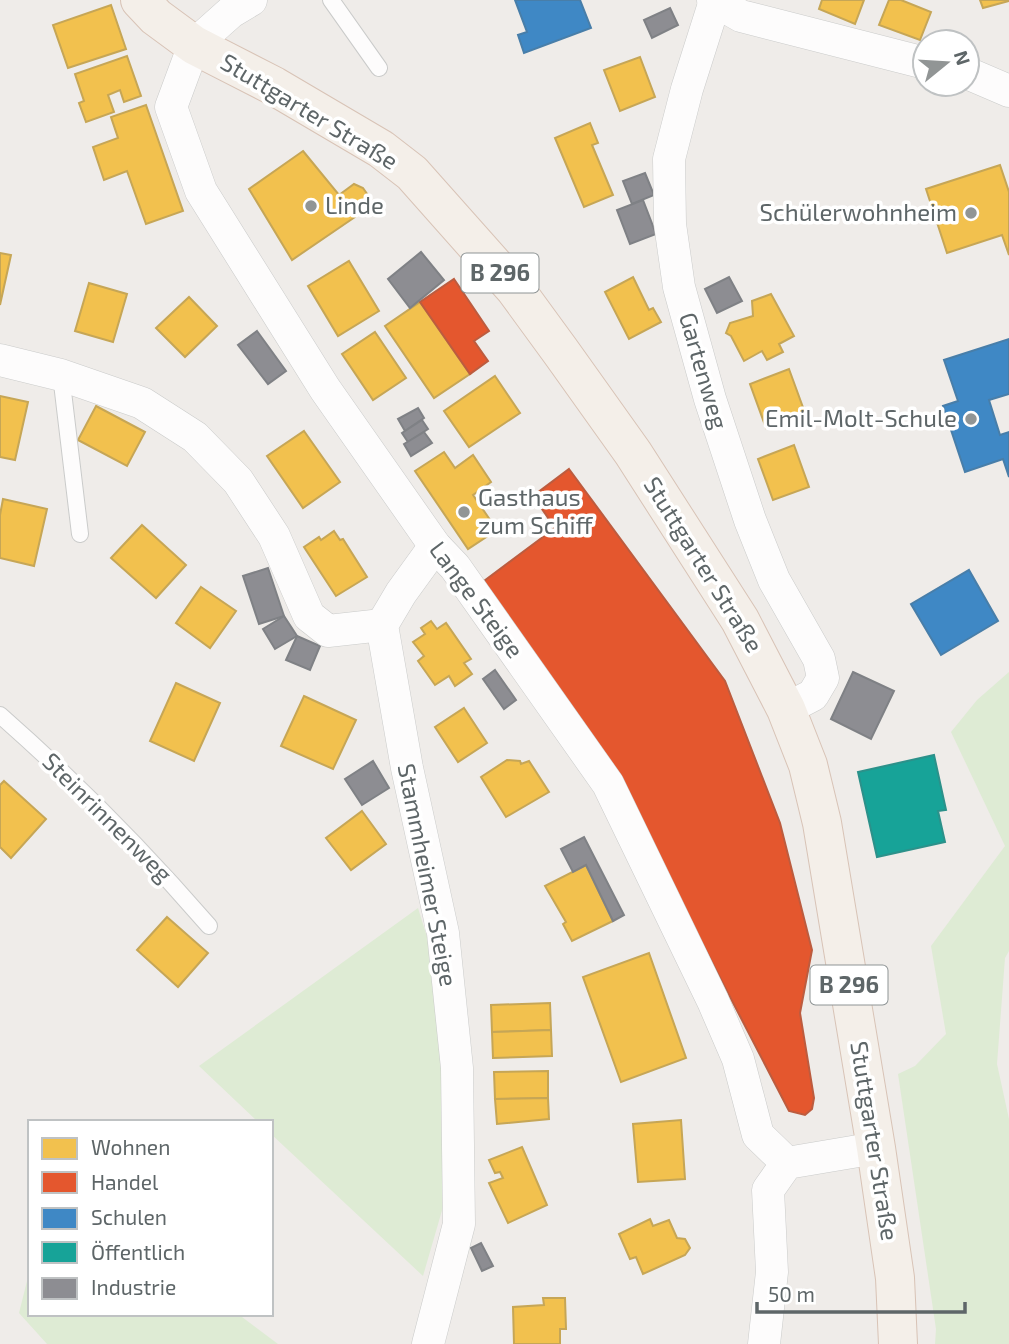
<svg xmlns="http://www.w3.org/2000/svg" width="1009" height="1344" font-family="'Exo 2',sans-serif">
	<style>
		.green { fill: #deebd4 }
		.homes { fill: #f2c14e; stroke: #c6a656; stroke-width: 2 }
		.shops { fill: #e4572e; stroke: #bc5c3f; stroke-width: 2 }
		.schools { fill: #3f88c5; stroke: #487ea9; stroke-width: 2 }
		.public { fill: #17a398; stroke: #2c918a; stroke-width: 2 }
		.industry { fill: #8d8d92; stroke: #7f8185; stroke-width: 2 }
		.lines { fill: none; stroke-linecap: round; stroke-linejoin: round }
		.lane-casing { stroke: #cacbca; stroke-width: 18 }
		.street-casing { stroke: #cacbca; stroke-width: 33 }
		.primary-casing { stroke: #d8c3b6; stroke-width: 40 }
		.lane { stroke: #fdfcfc; stroke-width: 16 }
		.street { stroke: #fdfcfc; stroke-width: 32 }
		.primary { stroke: #f4efe9; stroke-width: 38 }
		.poi-dot { fill: #919595; stroke: #fff; stroke-width: 2.5 }
		.labels { text-anchor: middle; stroke-width: 7; stroke-linejoin: round; paint-order: stroke }
		.shield { fill: #fff; stroke: #8e9495; stroke-width: 2 }
		.shield-label { font-size: 23px; font-weight: bold; fill: #5e6668 }
		.street-label { font-size: 24px; fill: #5e6668; stroke: #fff }
		.poi-label { font-size: 24px; fill: #5e6668; stroke: #fff; text-anchor: start }
	</style>
	<rect width="100%" height="100%" fill="#efece9"/>
	<g class="green">
		<polygon points="1009,672 1009,951 1005,958 997,1064 1009,1119 1009,1344 935,1344 936,1329 898,1074 915,1066 946,1034 931,946 1005,846 951,732 977,700"/>
		<polygon points="418,908 428,940 441,1061 443,1207 423,1276 271,1134 271,1122 258,1122 199,1066"/>
		<polygon points="30,1269 30,1314 238,1314 278,1344 47,1344 19,1313"/>
	</g>
	<g class="homes">
		<polygon points="822,0 864,0 855,24 819,9"/>
		<polygon points="889,0 901,0 931,12 920,40 879,25"/>
		<polygon points="980,0 1009,0 1009,1 983,8"/>
		<polygon points="111,5 126,49 68,68 53,25"/>
		<polygon points="127,56 141,96 124,102 120,90 108,95 114,112 86,122 79,103 84,101 75,74"/>
		<polygon points="640,57 655,97 620,111 604,70"/>
		<polygon points="146,105 183,211 146,224 127,171 104,180 93,147 118,138 111,117"/>
		<polygon points="590,123 598,143 592,145 613,195 584,207 555,138"/>
		<polygon points="303,151 339,195 354,184 363,188 372,201 352,212 355,217 292,260 249,189"/>
		<polygon points="1000,165 1009,192 1009,255 1002,235 947,253 926,189"/>
		<polygon points="0,253 11,255 0,305"/>
		<polygon points="349,261 379,311 338,336 308,286"/>
		<polygon points="633,277 649,310 653,308 661,322 629,339 605,292"/>
		<polygon points="89,283 127,294 113,342 75,331"/>
		<polygon points="771,294 794,336 779,344 783,352 767,360 762,351 744,361 731,336 726,333 730,323 753,316 752,301"/>
		<polygon points="189,297 217,326 185,357 156,328"/>
		<polygon points="420,302 470,374 434,398 385,326"/>
		<polygon points="375,332 406,378 373,400 342,354"/>
		<polygon points="789,369 805,413 766,428 750,384"/>
		<polygon points="495,376 520,413 469,447 444,411"/>
		<polygon points="0,396 28,402 15,460 0,457"/>
		<polygon points="96,406 145,432 127,466 78,440"/>
		<polygon points="304,431 340,482 303,508 267,456"/>
		<polygon points="794,445 809,487 773,500 758,459"/>
		<polygon points="444,452 455,468 473,455 491,482 473,495 497,530 468,549 415,471"/>
		<polygon points="3,499 47,509 34,566 0,558 0,515"/>
		<polygon points="142,525 186,565 156,598 111,558"/>
		<polygon points="334,531 340,540 343,539 367,577 336,596 304,547 319,537 321,540"/>
		<polygon points="201,587 236,611 210,648 176,623"/>
		<polygon points="431,621 437,629 446,623 471,659 464,663 472,674 455,686 449,676 435,685 418,661 424,656 413,642 425,634 421,628"/>
		<polygon points="176,683 220,703 194,761 150,741"/>
		<polygon points="304,696 356,720 333,769 281,746"/>
		<polygon points="464,708 487,743 458,762 435,727"/>
		<polygon points="507,760 520,761 521,764 529,761 549,792 506,817 481,777"/>
		<polygon points="4,781 46,819 11,858 0,847 0,785"/>
		<polygon points="362,811 386,844 351,870 326,838"/>
		<polygon points="586,865 613,921 572,941 563,924 566,922 545,886"/>
		<polygon points="167,917 208,953 178,987 137,950"/>
		<polygon points="649,953 686,1058 621,1082 583,977"/>
		<polygon points="550,1003 551,1030 492,1032 491,1005"/>
		<polygon points="551,1030 552,1056 493,1058 492,1032"/>
		<polygon points="548,1071 548,1098 495,1099 494,1072"/>
		<polygon points="548,1098 549,1119 497,1124 495,1099"/>
		<polygon points="681,1120 685,1179 638,1182 633,1124"/>
		<polygon points="522,1147 547,1205 508,1223 489,1183 503,1178 500,1172 495,1173 489,1160"/>
		<polygon points="650,1219 653,1226 669,1220 677,1238 685,1239 690,1248 685,1255 643,1274 636,1257 630,1259 619,1234"/>
		<polygon points="543,1298 565,1298 566,1329 560,1329 560,1344 514,1344 513,1307 544,1305"/>
	</g>
	<g class="shops">
		<polygon points="454,279 489,331 474,341 488,361 470,374 420,302"/>
		<polygon points="569,469 725,681 780,823 812,950 800,1013 814,1098 812,1109 805,1115 789,1111 621,786 484,581 555,528 533,496"/>
	</g>
	<g class="schools">
		<polygon points="515,0 580,0 591,28 524,53 518,35 527,32"/>
		<polygon points="1009,339 1009,394 989,400 1000,435 1009,432 1009,477 1003,459 965,472 943,406 958,401 944,360"/>
		<polygon points="969,570 998,621 941,655 911,604"/>
	</g>
	<polygon class="public" points="934,755 946,810 938,811 945,842 877,857 858,772"/>
	<g class="industry">
		<polygon points="670,8 678,25 652,38 644,20"/>
		<polygon points="645,173 654,195 632,204 623,181"/>
		<polygon points="643,200 656,234 630,244 617,210"/>
		<polygon points="421,252 444,280 410,308 388,279"/>
		<polygon points="729,277 742,301 717,313 705,289"/>
		<polygon points="257,331 286,371 268,384 238,345"/>
		<polygon points="418,408 424,418 405,431 398,419"/>
		<polygon points="422,420 428,429 408,442 402,433"/>
		<polygon points="424,432 432,443 411,456 404,444"/>
		<polygon points="268,568 284,616 259,624 243,576"/>
		<polygon points="284,616 297,636 275,649 263,629"/>
		<polygon points="297,636 320,646 310,670 286,660"/>
		<polygon points="495,670 516,700 504,709 483,679"/>
		<polygon points="853,672 894,691 871,739 831,719"/>
		<polygon points="373,761 389,788 362,805 345,779"/>
		<polygon points="584,837 624,915 613,921 586,865 573,872 561,849"/>
		<polygon points="481,1243 493,1266 482,1271 471,1248"/>
	</g>
	<g class="lines">
		<g class="lane-casing">
			<g id="lane">
				<polyline points="331,0 379,68"/>
				<polyline points="61,375 80,534"/>
				<path d="M 0,715 C 75,781 144,851 209,926"/>
			</g>
		</g>
		<g class="street-casing">
			<g id="street">
				<polyline points="251,0 231,12 194,45 171,107 201,191 325,389 435,546 455,567 608,784 713,1001 738,1059 758,1135 787,1163"/>
				<polyline points="713,0 741,16 925,63"/>
				<polyline points="715,1 687,89 669,159 670,224 679,287 710,399 750,520 774,580 819,659 823,678 813,695 786,709"/>
				<polyline points="967,73 1009,91"/>
				<polyline points="0,360 61,375 142,403 195,437 238,481 274,536 309,616 328,631 382,625"/>
				<polyline points="428,1344 459,1224 457,1068 443,933 407,768 382,625 401,593 435,546"/>
				<polyline points="764,1344 772,1272 768,1190 787,1163 876,1148"/>
			</g>
		</g>
		<g class="primary-casing">
			<polyline id="primary" points="140,0 156,17 194,45 274,86 381,149 412,173 515,289 561,352 633,453 740,620 786,709 808,765 822,823 876,1148 895,1278 898,1344"/>
		</g>
		<use href="#lane" class="lane"/>
		<use href="#street" class="street"/>
		<use href="#primary" class="primary"/>
	</g>
	<g class="poi-dot">
		<circle cx="311" cy="206" r="7"/>
		<circle cx="971" cy="213" r="7"/>
		<circle cx="971" cy="419" r="7"/>
		<circle cx="464" cy="512" r="7"/>
	</g>
	<g class="labels">
		<g class="shield">
			<rect x="461.5" y="253.5" width="77" height="39" rx="5"/>
			<rect x="810.5" y="965.5" width="77" height="39" rx="5"/>
		</g>
		<g class="shield-label">
			<text x="500" y="281">B 296</text>
			<text x="849" y="993">B 296</text>
		</g>
		<g class="street-label">
			<text transform="translate(309 112) rotate(31)" y="8">Stuttgarter Straße</text>
			<text transform="translate(703 371) rotate(74)" y="8">Gartenweg</text>
			<text transform="translate(703 565) rotate(58)" y="8">Stuttgarter Straße</text>
			<text transform="translate(476 600) rotate(53)" y="8">Lange Steige</text>
			<text transform="translate(107 818) rotate(45)" y="8">Steinrinnenweg</text>
			<text transform="translate(427 875) rotate(79)" y="8">Stammheimer Steige</text>
			<text transform="translate(874 1141) rotate(81)" y="8">Stuttgarter Straße</text>
		</g>
		<g class="poi-label">
			<text x="325" y="214">Linde</text>
			<text x="957" y="221" text-anchor="end">Schülerwohnheim</text>
			<text x="957" y="427" text-anchor="end">Emil-Molt-Schule</text>
			<text x="478" y="506">Gasthaus<tspan x="478" dy="28">zum Schiff</tspan></text>
		</g>
	</g>
	<rect x="28" y="1120" width="245" height="196" fill="#ffffff" stroke="#bfc2c3" stroke-width="2"/>
	<rect x="42" y="1138" width="35" height="21" fill="#f2c14e" stroke="#bfc2c3" stroke-width="2"/>
	<text x="91" y="1155" font-size="21" fill="#5e6668">Wohnen</text>
	<rect x="42" y="1172" width="35" height="21" fill="#e4572e" stroke="#bfc2c3" stroke-width="2"/>
	<text x="91" y="1190" font-size="21" fill="#5e6668">Handel</text>
	<rect x="42" y="1208" width="35" height="21" fill="#3f88c5" stroke="#bfc2c3" stroke-width="2"/>
	<text x="91" y="1225" font-size="21" fill="#5e6668">Schulen</text>
	<rect x="42" y="1242" width="35" height="21" fill="#17a398" stroke="#bfc2c3" stroke-width="2"/>
	<text x="91" y="1260" font-size="21" fill="#5e6668">Öffentlich</text>
	<rect x="42" y="1278" width="35" height="21" fill="#8d8d92" stroke="#bfc2c3" stroke-width="2"/>
	<text x="91" y="1295" font-size="21" fill="#5e6668">Industrie</text>
	<g transform="translate(946 63) rotate(72)"><circle r="33" fill="#ffffff" stroke="#bfc2c3" stroke-width="2"/>
	<path d="M0-5L12 26L0 18L-12 26Z" fill="#919595"/>
	<text y="-10" font-size="19" font-weight="bold" text-anchor="middle" fill="#5e6668">N</text>
	</g>
	<path d="M757 1302v10h208v-10" fill="none" stroke="#5e6668" stroke-width="3.5"/>
	<text x="768" y="1302" font-size="21" fill="#5e6668" stroke="#ffffff" stroke-width="5" paint-order="stroke">50 m</text>
</svg>
